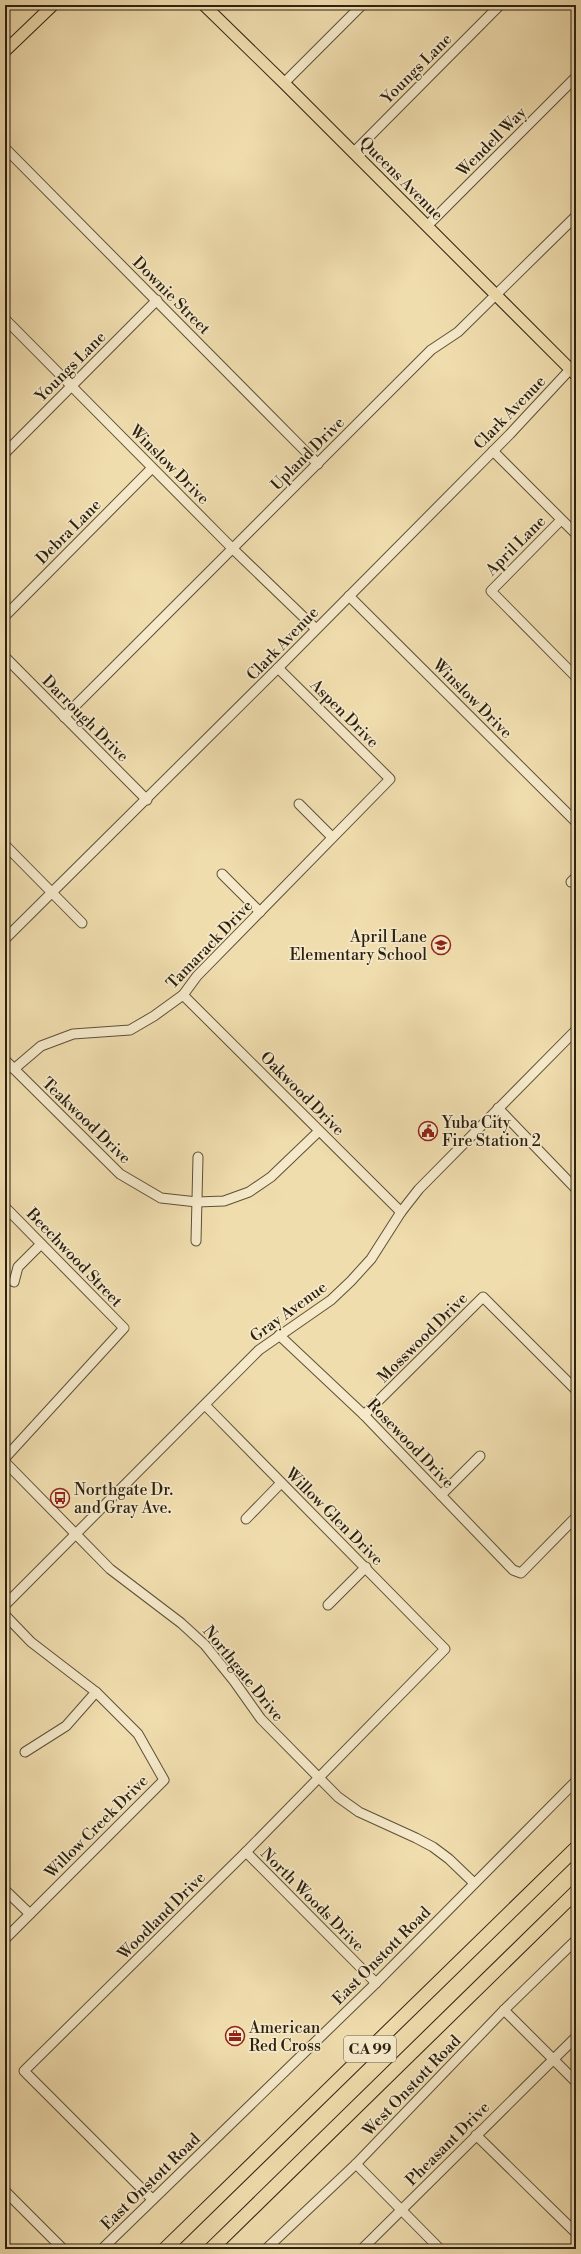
<svg xmlns="http://www.w3.org/2000/svg" width="581" height="2254" font-family="'Libre Bodoni',serif">
	<style>
		.lines { fill: none; stroke-linecap: round; stroke-linejoin: round }
		.minor-casing { stroke: #5d5038; stroke-width: 11 }
		.major-casing { stroke: #2c2111; stroke-width: 13 }
		.highway-casing { stroke: #2c2111; stroke-width: 15 }
		.minor { stroke: #f5e9ca; stroke-width: 9 }
		.major { stroke: #f0ddae; stroke-width: 11 }
		.highway { stroke: #f0ddae; stroke-width: 13 }
		.labels { text-anchor: middle; stroke-width: 3.5; stroke-linejoin: round; paint-order: stroke }
		.shield { fill: #f5e9ca; stroke: #685d48; stroke-width: 1 }
		.shield-label { font-size: 15px; font-weight: bold; fill: #2c2111 }
		.street-label { font-size: 16px; fill: #2c2111; stroke: #f5e9ca }
		.poi-label { font-size: 16px; fill: #2c2111; stroke: #f5e9ca; text-anchor: start }
	</style>
	<rect width="100%" height="100%" fill="#f0ddae"/>
	<filter id="stains"><feTurbulence type="fractalNoise" baseFrequency=".005" numOctaves="4"/><feColorMatrix values="0 0 0 0 .2 0 0 0 0 .09 0 0 0 0 .02 0 0 0 .5 -.17"/></filter>
	<radialGradient id="worn" r=".72"><stop offset=".6" stop-color="#630" stop-opacity="0"/><stop offset="1" stop-color="#630" stop-opacity=".3"/></radialGradient>
	<g class="lines">
		<g class="minor-casing">
			<g id="minor">
				<polyline points="284,83 362,5"/>
				<polyline points="5,148 318,464"/>
				<polyline points="353,153 500,5"/>
				<polyline points="427,226 576,77"/>
				<polyline points="5,319 233,549 316,629"/>
				<polyline points="493,451 576,534"/>
				<polyline points="5,453 157,300"/>
				<polyline points="561,520 491,591 576,677"/>
				<polyline points="349,596 576,822"/>
				<polyline points="5,616 152,468"/>
				<polyline points="5,657 147,800"/>
				<polyline points="64,717 431,350 458,332 576,216"/>
				<polyline points="299,804 332,837"/>
				<polyline points="5,845 82,923"/>
				<polyline points="222,874 260,912"/>
				<polyline points="571,882 576,877"/>
				<polyline points="5,939 278,668 510,434 576,363"/>
				<polyline points="183,995 401,1212"/>
				<polyline points="5,1060 120,1174 161,1198 197,1202 224,1201 249,1192 271,1177 319,1131"/>
				<polyline points="14,1069 41,1046 73,1034 130,1030 154,1016 183,995 197,976 390,779 278,668"/>
				<polyline points="498,1108 576,1189"/>
				<polyline points="5,1207 124,1328 5,1458"/>
				<polyline points="196,1241 198,1157"/>
				<polyline points="14,1282 18,1267 41,1244"/>
				<polyline points="279,1335 364,1415 513,1570 521,1573 576,1517"/>
				<polyline points="364,1415 483,1297 576,1390"/>
				<polyline points="5,1462 110,1569 181,1623 205,1645 234,1681 261,1719 338,1797 359,1812 416,1838 433,1847 449,1859 474,1883"/>
				<polyline points="441,1495 480,1456"/>
				<polyline points="246,1519 281,1483"/>
				<polyline points="5,1605 259,1350 331,1300 351,1281 371,1259 401,1212 419,1189 576,1030"/>
				<polyline points="328,1605 366,1567"/>
				<polyline points="5,1615 31,1642 96,1692 138,1734 164,1780 5,1939"/>
				<polyline points="25,1752 66,1726 96,1692"/>
				<polyline points="246,1852 376,1983"/>
				<polyline points="5,1890 30,1914"/>
				<polyline points="504,2010 576,2082"/>
				<polyline points="476,2135 576,2233"/>
				<polyline points="356,2164 440,2249"/>
				<polyline points="5,2191 63,2249"/>
				<polyline points="152,2199 24,2071 246,1852 445,1649 205,1405"/>
				<polyline points="102,2249 376,1983 576,1781"/>
				<polyline points="266,2249 356,2164 504,2010 576,1940"/>
				<polyline points="362,2249 576,2037"/>
			</g>
		</g>
		<g class="major-casing">
			<g id="major">
				<polyline points="204,5 284,83 576,375"/>
				<polyline points="5,51 53,5"/>
			</g>
		</g>
		<g class="highway-casing">
			<g id="highway">
				<polyline points="165,2249 576,1848"/>
				<polyline points="211,2249 576,1892"/>
			</g>
		</g>
		<use href="#minor" class="minor"/>
		<use href="#major" class="major"/>
		<use href="#highway" class="highway"/>
	</g>
	<defs>
		<g id="school-ring" transform="scale(1)"><circle r="9.5" fill="#f5e9ca" stroke="#8f2418" stroke-width="1.5"/><path d="M0-5L7-2L0 1L-7-2ZM-4 1L0 2.5L4 1V4Q0 6-4 4Z" fill="#8f2418"/></g>
		<g id="civic-ring" transform="scale(1)"><circle r="9.5" fill="#f5e9ca" stroke="#8f2418" stroke-width="1.5"/><path d="M-.6-6.5H3V-4.5H.6V-3L4-1V1h2V6H-6V1h2V-1L-.6-3ZM-1.2 2.5V6h2.4V2.5Z" fill="#8f2418"/></g>
		<g id="bus-ring" transform="scale(1)"><circle r="9.5" fill="#f5e9ca" stroke="#8f2418" stroke-width="1.5"/><path d="M-5-6H5V4H4V6H2V4H-2V6H-4V4H-5ZM-3.5-4V0h7V-4ZM-3.5 1.2v1.5H-2V1.2ZM2 1.2v1.5H3.5V1.2Z" fill="#8f2418"/></g>
		<g id="office-ring" transform="scale(1)"><circle r="9.5" fill="#f5e9ca" stroke="#8f2418" stroke-width="1.5"/><path d="M-6-3h4V-5.5h4V-3h4V5H-6ZM-1-4.5V-3h2v-1.5ZM-6 0V1H6V0Z" fill="#8f2418"/></g>
	</defs>
	<g fill-rule="evenodd">
		<use href="#school-ring" x="441" y="945"/>
		<use href="#civic-ring" x="428" y="1131"/>
		<use href="#bus-ring" x="60" y="1498"/>
		<use href="#office-ring" x="235" y="2036"/>
	</g>
	<g class="labels">
		<rect class="shield" x="344" y="2036" width="52" height="26" rx="3"/>
		<g class="shield-label">
			<text x="370" y="2054">CA 99</text>
		</g>
		<g class="street-label">
			<text transform="translate(416 68) rotate(-45)" y="6">Youngs Lane</text>
			<text transform="translate(491 141) rotate(-45)" y="6">Wendell Way</text>
			<text transform="translate(402 178) rotate(45)" y="6">Queens Avenue</text>
			<text transform="translate(172 295) rotate(45)" y="6">Downie Street</text>
			<text transform="translate(70 366) rotate(-45)" y="6">Youngs Lane</text>
			<text transform="translate(509 412) rotate(-46)" y="6">Clark Avenue</text>
			<text transform="translate(307 453) rotate(-45)" y="6">Upland Drive</text>
			<text transform="translate(170 464) rotate(45)" y="6">Winslow Drive</text>
			<text transform="translate(68 531) rotate(-45)" y="6">Debra Lane</text>
			<text transform="translate(515 545) rotate(-45)" y="6">April Lane</text>
			<text transform="translate(282 643) rotate(-46)" y="6">Clark Avenue</text>
			<text transform="translate(473 698) rotate(45)" y="6">Winslow Drive</text>
			<text transform="translate(345 713) rotate(45)" y="6">Aspen Drive</text>
			<text transform="translate(86 718) rotate(45)" y="6">Darrough Drive</text>
			<text transform="translate(209 944) rotate(-46)" y="6">Tamarack Drive</text>
			<text transform="translate(303 1093) rotate(45)" y="6">Oakwood Drive</text>
			<text transform="translate(87 1120) rotate(44)" y="6">Teakwood Drive</text>
			<text transform="translate(75 1257) rotate(46)" y="6">Beechwood Street</text>
			<text transform="translate(288 1311) rotate(-36)" y="6">Gray Avenue</text>
			<text transform="translate(422 1337) rotate(-45)" y="6">Mosswood Drive</text>
			<text transform="translate(411 1443) rotate(46)" y="6">Rosewood Drive</text>
			<text transform="translate(335 1516) rotate(45)" y="6">Willow Glen Drive</text>
			<text transform="translate(244 1673) rotate(51)" y="6">Northgate Drive</text>
			<text transform="translate(96 1826) rotate(-45)" y="6">Willow Creek Drive</text>
			<text transform="translate(313 1899) rotate(45)" y="6">North Woods Drive</text>
			<text transform="translate(161 1915) rotate(-45)" y="6">Woodland Drive</text>
			<text transform="translate(381 1955) rotate(-45)" y="6">East Onstott Road</text>
			<text transform="translate(411 2085) rotate(-46)" y="6">West Onstott Road</text>
			<text transform="translate(447 2143) rotate(-45)" y="6">Pheasant Drive</text>
			<text transform="translate(150 2181) rotate(-44)" y="6">East Onstott Road</text>
		</g>
		<g class="poi-label">
			<text x="427" y="942" text-anchor="end">April Lane<tspan x="427" dy="18">Elementary School</tspan></text>
			<text x="442" y="1128">Yuba City<tspan x="442" dy="18">Fire Station 2</tspan></text>
			<text x="74" y="1495">Northgate Dr.<tspan x="74" dy="18">and Gray Ave.</tspan></text>
			<text x="249" y="2033">American<tspan x="249" dy="18">Red Cross</tspan></text>
		</g>
	</g>
	<rect width="581" height="2254" fill="none" stroke="#f0ddae" stroke-width="20"/>
	<rect x="6" y="6" width="569" height="2242" fill="none" stroke="#2c2111" stroke-width="2"/>
	<rect x="10" y="10" width="561" height="2234" fill="none" stroke="#2c2111"/>
	<rect width="100%" height="100%" filter="url(#stains)"/>
	<rect width="100%" height="100%" fill="url(#worn)"/>
</svg>
